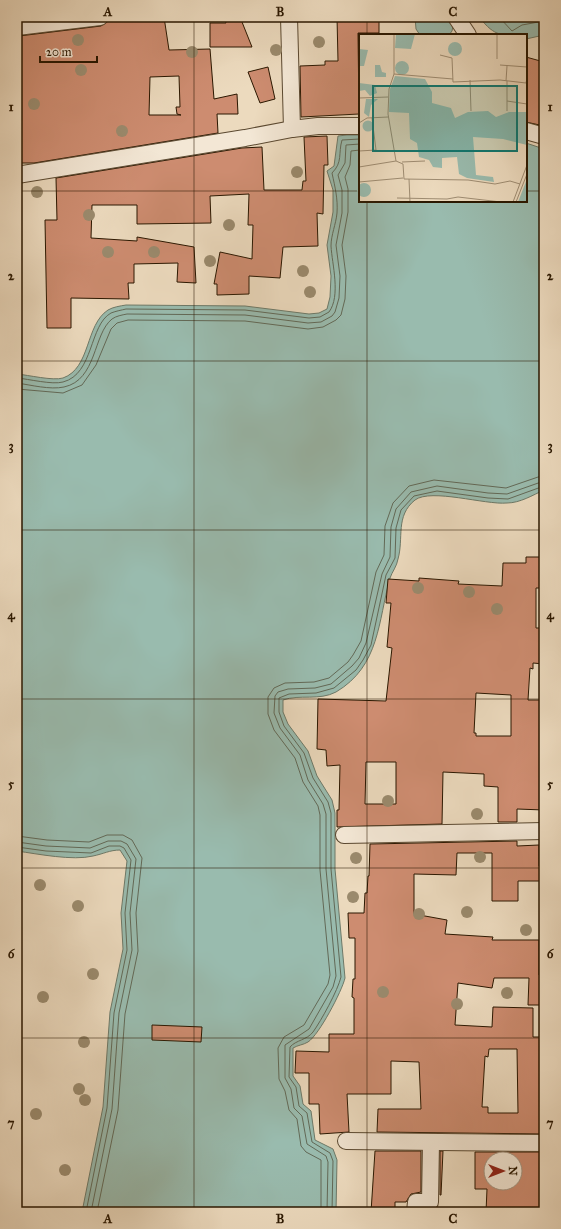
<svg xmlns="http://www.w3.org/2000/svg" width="561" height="1229" font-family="'IM FELL Great Primer',serif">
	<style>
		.water { fill: #99bbae; stroke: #6d7968 }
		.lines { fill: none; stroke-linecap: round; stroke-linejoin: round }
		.shore { stroke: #626957; stroke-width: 1 }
		.building { fill: #cd8c70; stroke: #2a1700; fill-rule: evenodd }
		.street-casing { stroke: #5a4830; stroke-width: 18 }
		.street { stroke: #f3e7d5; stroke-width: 16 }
		.tree { fill: #9a8a6d }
		.grid { fill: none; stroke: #2a1700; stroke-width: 1; stroke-opacity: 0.55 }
		.inset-road { fill: none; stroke: #9e8c72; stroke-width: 1 }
		.view { fill: #0f766e; fill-opacity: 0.15; stroke: #0f766e; stroke-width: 2 }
		.inset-edge { fill: none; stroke: #2a1700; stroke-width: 2 }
		.neatline { fill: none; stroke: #2a1700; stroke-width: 1.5 }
		.grid-label { font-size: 13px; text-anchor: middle; font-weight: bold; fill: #2a1700 }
	</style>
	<rect width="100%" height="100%" fill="#ecdabe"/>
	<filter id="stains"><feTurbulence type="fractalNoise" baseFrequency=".005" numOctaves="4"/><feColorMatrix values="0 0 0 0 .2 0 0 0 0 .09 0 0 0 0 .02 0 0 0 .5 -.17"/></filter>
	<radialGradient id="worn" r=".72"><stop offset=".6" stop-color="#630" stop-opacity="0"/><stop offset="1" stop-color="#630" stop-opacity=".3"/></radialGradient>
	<g class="water">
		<polygon points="415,17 449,17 453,26 452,31 449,35 420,35 416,29"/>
		<path d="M 479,17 L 544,17 L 544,35 L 526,39 L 526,35 C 501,35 496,38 479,17 Z"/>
		<path d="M 347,135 L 360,135 L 360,201 L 526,201 L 526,143 L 544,149 L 544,490 C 533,495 520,503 507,503 C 485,505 431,488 415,500 C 395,516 404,538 398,559 C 397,566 392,572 390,578 C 378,621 380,666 336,692 C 319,701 300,694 283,700 L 283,712 L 288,724 L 308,751 L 317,776 L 332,800 L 335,813 L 335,869 L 345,978 C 342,991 319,1035 308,1042 C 303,1045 298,1045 293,1048 L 293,1076 L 300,1086 L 303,1104 L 311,1111 L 315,1140 L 333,1149 L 337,1160 L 336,1212 L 82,1212 L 103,1107 L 110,1012 L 123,949 L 121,913 L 127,861 L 120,850 C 110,850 103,854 93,856 C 73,861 38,854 17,851 L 17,374 C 28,375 53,381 63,378 C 91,368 85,325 108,310 C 113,307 120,306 126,305 L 245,306 L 309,314 L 319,313 L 327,309 L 330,297 L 331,276 L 327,245 L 333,212 L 333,190 L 327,171 L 334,166 L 338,136 Z"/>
	</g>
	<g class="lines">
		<g class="shore">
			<polyline points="499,17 512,31 522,25 544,21"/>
			<path d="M 17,378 C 29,379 52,385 63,382 C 94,374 89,325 111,313 C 116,311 122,310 126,309 L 245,310 L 309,318 L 320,317 L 329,312 C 341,296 332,264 331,246 C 331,235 336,224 337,213 C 338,199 335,187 332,173 C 343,162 338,154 342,140 L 360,139"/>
			<path d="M 17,383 C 31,385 50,390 64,387 C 97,380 93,334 112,319 C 116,316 122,315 127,314 L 245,315 L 308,323 L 321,322 L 332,316 L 335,312 L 339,298 L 340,276 L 336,245 L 342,213 L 342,190 L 338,175 L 345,163 L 346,145 L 360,144"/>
			<polyline points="17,389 63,393 82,385 96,365 111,329 117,323 128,320 245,321 308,329 323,327 336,320 341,315 345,299 346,276 342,245 348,212 348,189 345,177 350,165 351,151 360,150"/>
			<polyline points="17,836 47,840 89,842 107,835 123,835 132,840 142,858 136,913 138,951 125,1014 118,1110 97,1212"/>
			<polyline points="17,842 46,846 90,848 108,841 121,841 127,844 136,859 130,913 132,950 119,1013 112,1109 91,1212"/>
			<polyline points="17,847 46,851 91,853 109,846 120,846 124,848 131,860 125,913 127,950 114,1013 107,1108 86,1212"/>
			<polyline points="321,1212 321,1160 306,1152 301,1146 297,1119 289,1110 285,1091 279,1079 278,1048 284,1037 304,1025 328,984 330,975 320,870 320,815 318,806 303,782 295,758 274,730 268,714 268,697 274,688 285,683 314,682 329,678 348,662 353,655 361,641 376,572 384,555 385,526 393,503 409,486 434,480 506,488 544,475"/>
			<polyline points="327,1212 328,1162 326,1156 307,1144 302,1116 294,1108 291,1089 285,1078 285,1045 309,1029 333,987 336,976 326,869 326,814 323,804 308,780 300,755 280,728 274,713 275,696 278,692 288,689 315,688 331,684 352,666 359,658 366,643 382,574 390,557 391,527 396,509 411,492 437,486 488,493 507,494 544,481"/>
			<path d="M 332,1212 L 333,1161 L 330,1153 L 312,1142 L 307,1113 L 299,1106 L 296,1087 L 289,1077 L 290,1047 C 296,1040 307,1040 313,1032 C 321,1021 338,990 341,977 L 331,869 L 331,813 L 328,802 L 313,778 L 304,753 L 284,726 L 279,712 L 279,698 L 289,694 L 316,693 L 334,688 L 356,670 L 363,660 L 371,645 L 386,575 L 395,558 L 396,528 L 401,510 L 414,496 L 437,491 L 488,498 L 508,499 L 544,486"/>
		</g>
	</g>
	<g class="building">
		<path d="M 119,17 L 142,19 L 142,17 L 164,17 L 169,50 L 210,49 L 214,99 L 237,94 L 238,114 L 217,114 L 218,133 L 34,163 L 17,163 L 19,36 L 101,26 L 108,21 L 119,21 ZM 179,76 L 180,107 L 176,107 L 177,114 L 181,115 L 149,115 L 150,77 Z"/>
		<polygon points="240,17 252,47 210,47 210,23 226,23 225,19"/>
		<polygon points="337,17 379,17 379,33 358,33 359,114 301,117 300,66 325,65 325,61 338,61"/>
		<polygon points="526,57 544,62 544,126 526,122"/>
		<polygon points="268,67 275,99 260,103 248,72"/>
		<polygon points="327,136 328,165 324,165 323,214 317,213 318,246 283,247 280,278 249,276 249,294 217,295 217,284 214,284 220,252 252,259 253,225 248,225 249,194 210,196 211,223 137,224 137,205 92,205 91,238 137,241 137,237 194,247 196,283 177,282 178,263 134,264 134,283 128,283 129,299 71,298 71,328 47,328 45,220 57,220 56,178 242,148 262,147 264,190 302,190 303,181 306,181 304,137"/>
		<path d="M 526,557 L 544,557 L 544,588 L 536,588 L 536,628 L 544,628 L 544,664 L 533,663 L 533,669 L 530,668 L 528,700 L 544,700 L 544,810 L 517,809 L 517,822 L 498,822 L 498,787 L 484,786 L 484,774 L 443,772 L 442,824 L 337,827 L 337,810 L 339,810 L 340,765 L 327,766 L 326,750 L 317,749 L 318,699 L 386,701 L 392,648 L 387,647 L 391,603 L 386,603 L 388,579 L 419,581 L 419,578 L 459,581 L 458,584 L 502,586 L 503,563 L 526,563 ZM 476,693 L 511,695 L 511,736 L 476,736 L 476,733 L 474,733 ZM 366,762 L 396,762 L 396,804 L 365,804 Z"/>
		<path d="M 517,841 L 517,846 L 539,845 L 539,866 L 541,866 L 541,881 L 518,881 L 518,901 L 492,901 L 492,853 L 457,853 L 456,875 L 414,874 L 414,914 L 447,920 L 445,934 L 493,937 L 492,940 L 539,940 L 539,975 L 544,975 L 544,1005 L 528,1005 L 529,978 L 494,978 L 492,988 L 458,983 L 455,1025 L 492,1027 L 493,1007 L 533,1008 L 533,1037 L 544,1037 L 544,1134 L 377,1132 L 378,1109 L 421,1109 L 419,1062 L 391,1061 L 391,1094 L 347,1094 L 349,1132 L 320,1134 L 319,1104 L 309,1104 L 309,1073 L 295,1073 L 296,1051 L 329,1052 L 329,1034 L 354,1034 L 354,998 L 352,997 L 353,979 L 355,979 L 355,938 L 349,938 L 348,913 L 364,913 L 365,893 L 367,893 L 368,876 L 369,876 L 370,844 ZM 489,1049 L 517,1049 L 518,1113 L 488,1113 L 488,1107 L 482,1107 L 485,1056 L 488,1057 Z"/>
		<polygon points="152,1025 202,1027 201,1042 152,1040"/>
		<polygon points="375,1151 421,1151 421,1192 411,1194 406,1202 395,1202 395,1212 371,1212"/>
		<polygon points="440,1151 443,1151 441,1195 440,1195"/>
		<path d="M 475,1152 L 544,1152 L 544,1212 L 486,1212 L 487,1189 L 475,1189 ZM 491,1159 L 515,1159 L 515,1183 L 491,1183 Z"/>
	</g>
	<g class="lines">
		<g class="street-casing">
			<g id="street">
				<polyline points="289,17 292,129"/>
				<polyline points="456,17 468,35"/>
				<polyline points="17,27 100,17"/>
				<polyline points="526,131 544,136"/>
				<polyline points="17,175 245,138 292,129 318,126 360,126"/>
				<polyline points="344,835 544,831"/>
				<polyline points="346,1141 544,1143"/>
				<polyline points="415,1212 416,1202 430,1202 431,1142"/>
			</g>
		</g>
		<use href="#street" class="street"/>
	</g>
	<g class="tree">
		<circle cx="78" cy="40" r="6"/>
		<circle cx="319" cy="42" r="6"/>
		<circle cx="276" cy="50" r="6"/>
		<circle cx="192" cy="52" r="6"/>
		<circle cx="81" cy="70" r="6"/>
		<circle cx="34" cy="104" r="6"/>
		<circle cx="122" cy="131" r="6"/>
		<circle cx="297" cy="172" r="6"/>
		<circle cx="37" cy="192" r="6"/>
		<circle cx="89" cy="215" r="6"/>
		<circle cx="229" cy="225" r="6"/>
		<circle cx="108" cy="252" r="6"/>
		<circle cx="154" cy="252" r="6"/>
		<circle cx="210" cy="261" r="6"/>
		<circle cx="303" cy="271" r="6"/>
		<circle cx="310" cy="292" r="6"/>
		<circle cx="418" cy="588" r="6"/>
		<circle cx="469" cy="592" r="6"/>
		<circle cx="497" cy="609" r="6"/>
		<circle cx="388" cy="801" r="6"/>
		<circle cx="477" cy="814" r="6"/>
		<circle cx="480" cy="857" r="6"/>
		<circle cx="356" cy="858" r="6"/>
		<circle cx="40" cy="885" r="6"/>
		<circle cx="353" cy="897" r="6"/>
		<circle cx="78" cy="906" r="6"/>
		<circle cx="467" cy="912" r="6"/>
		<circle cx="419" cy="914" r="6"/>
		<circle cx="526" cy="930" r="6"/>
		<circle cx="93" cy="974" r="6"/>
		<circle cx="383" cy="992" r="6"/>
		<circle cx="507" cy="993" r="6"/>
		<circle cx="43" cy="997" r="6"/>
		<circle cx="457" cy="1004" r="6"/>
		<circle cx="84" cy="1042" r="6"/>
		<circle cx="79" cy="1089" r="6"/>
		<circle cx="85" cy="1100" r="6"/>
		<circle cx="36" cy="1114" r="6"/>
		<circle cx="65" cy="1170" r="6"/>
	</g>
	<path class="grid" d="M 194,17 L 194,1212M 367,17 L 367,35M 17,191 L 360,191M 526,191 L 544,191M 367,201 L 367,1212M 17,361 L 544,361M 17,530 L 544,530M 17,699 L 544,699M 17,868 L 544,868M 17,1038 L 544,1038"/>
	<g transform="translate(359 34)">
		<rect width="168" height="168" fill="#ecdabe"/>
		<path d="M 37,0 L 56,0 L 52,15 L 36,14 ZM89 15a7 7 0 1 1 14 0a7 7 0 1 1-14 0ZM 0,15 L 9,16 L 5,32 L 0,32 ZM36 34a7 7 0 1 1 14 0a7 7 0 1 1-14 0ZM 21,31 L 23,38 L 27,39 L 27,43 L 16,43 L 16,31 ZM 36,42 L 66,45 L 73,58 L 73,69 L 92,74 L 96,84 L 109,78 L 129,77 L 137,83 L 150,78 L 168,78 L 168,111 L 144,105 L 114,103 L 117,141 L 134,143 L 135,148 L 108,144 L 100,140 L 98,123 L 83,124 L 83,134 L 74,133 L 70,126 L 60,123 L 58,109 L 51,105 L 50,79 L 30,78 L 31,55 ZM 0,49 L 16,51 L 18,59 L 11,62 L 6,56 L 0,57 ZM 7,65 L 19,65 L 12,71 L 10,83 L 5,79 ZM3.5 92a5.5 5.5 0 1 1 11 0a5.5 5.5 0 1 1-11 0ZM 168,145 L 168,168 L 159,168 ZM-2 156a7 7 0 1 1 14 0a7 7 0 1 1-14 0Z" fill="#99bbae"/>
		<path class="inset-road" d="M 35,0 L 35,40 L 30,55 L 29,80 L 37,127 L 44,130 L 45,145 L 109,146 L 136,150 L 151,147 L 161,150M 81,21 L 93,24 L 94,48 L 141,46 L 167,49 L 168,44M 138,25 L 138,0M 141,31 L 168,33M 35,40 L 94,45M 111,46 L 112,77M 147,47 L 148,32M 0,64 L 29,63M 148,67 L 168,70M 148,77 L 148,47M 0,89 L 8,84 L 29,83M 0,117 L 17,116 L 13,84M 43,128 L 66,127M 0,133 L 37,127M 50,145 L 51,168M 0,148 L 44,144M 38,164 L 88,165 L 99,163 L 142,168M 154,168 L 168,131M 157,168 L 168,140"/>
		<path class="view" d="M 14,52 L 158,52 L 158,117 L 14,117 Z"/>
		<rect width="168" height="168" class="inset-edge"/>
	</g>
	<rect width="561" height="1229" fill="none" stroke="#ecdabe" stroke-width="44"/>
	<g transform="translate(503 1171) rotate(90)"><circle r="19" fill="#f3e7d5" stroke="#a39480"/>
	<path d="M0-3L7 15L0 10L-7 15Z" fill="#8f2418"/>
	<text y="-6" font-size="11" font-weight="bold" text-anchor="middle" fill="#2a1700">N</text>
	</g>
	<path d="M40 56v6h57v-6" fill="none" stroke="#2a1700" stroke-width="2"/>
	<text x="46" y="56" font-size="12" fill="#2a1700" stroke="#f3e7d5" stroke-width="3" paint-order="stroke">20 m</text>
	<rect x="22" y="22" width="517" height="1185" class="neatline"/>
	<g class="grid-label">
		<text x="108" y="16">A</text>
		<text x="280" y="16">B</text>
		<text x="453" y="16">C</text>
		<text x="11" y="111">1</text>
		<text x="550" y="111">1</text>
		<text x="11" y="280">2</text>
		<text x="550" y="280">2</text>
		<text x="11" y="450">3</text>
		<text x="550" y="450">3</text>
		<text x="11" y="619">4</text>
		<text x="550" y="619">4</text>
		<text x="11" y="788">5</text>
		<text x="550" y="788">5</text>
		<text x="11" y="958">6</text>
		<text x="550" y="958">6</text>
		<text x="11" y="1127">7</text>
		<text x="550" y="1127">7</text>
		<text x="108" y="1223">A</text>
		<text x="280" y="1223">B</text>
		<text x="453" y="1223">C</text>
	</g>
	<rect width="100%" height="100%" filter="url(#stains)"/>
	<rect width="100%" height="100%" fill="url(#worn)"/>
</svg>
